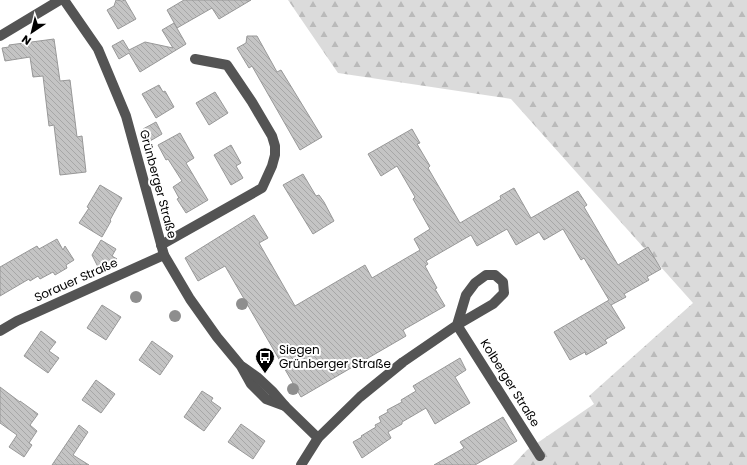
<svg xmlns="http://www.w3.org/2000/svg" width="747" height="465" font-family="Poppins,sans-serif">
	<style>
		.forest { fill: url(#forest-firs) }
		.building { fill: url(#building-back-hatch); stroke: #989898 }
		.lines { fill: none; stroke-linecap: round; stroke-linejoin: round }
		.minor { stroke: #545454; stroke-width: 10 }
		.tree { fill: #8e8e8e }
		.labels { text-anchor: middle; stroke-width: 4; stroke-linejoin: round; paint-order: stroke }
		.street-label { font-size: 12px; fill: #000; stroke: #fff }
		.poi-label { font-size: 12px; fill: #000; stroke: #fff; text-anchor: start }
	</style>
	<defs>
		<pattern id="forest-firs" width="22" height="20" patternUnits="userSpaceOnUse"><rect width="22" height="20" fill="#dbdbdb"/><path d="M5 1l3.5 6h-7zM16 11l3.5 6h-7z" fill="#bababa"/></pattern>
		<pattern id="building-back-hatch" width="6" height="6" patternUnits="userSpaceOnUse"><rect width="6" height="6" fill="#c4c4c4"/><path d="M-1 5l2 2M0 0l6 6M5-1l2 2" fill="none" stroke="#a7a7a7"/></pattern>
	</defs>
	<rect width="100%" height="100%" fill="#fff"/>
	<polygon class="forest" points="288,0 747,0 747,465 513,465 527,450 594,404 589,396 693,303 511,99 338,73"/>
	<g class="building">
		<polygon points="116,0 122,1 125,0 136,19 118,29 107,10 114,6"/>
		<polygon points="184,0 251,0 219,19 212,8 177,28 167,10"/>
		<polygon points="174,23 186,44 140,72 129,53 119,59 112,46 123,40 129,50 145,42 173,48 162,30"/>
		<polygon points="247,36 257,36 277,72 281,70 322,137 300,150 252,66 249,68 237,48 246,43"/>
		<polygon points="54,39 60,81 70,80 77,137 82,136 86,172 60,175 54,125 49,126 43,76 33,77 30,57 5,61 2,48 9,47 9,45"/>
		<polygon points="159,85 163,92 165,91 174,107 156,118 142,94"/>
		<polygon points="215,92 228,113 209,125 196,103"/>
		<polygon points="156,122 162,134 150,141 143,129"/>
		<polygon points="412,129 420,143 417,144 430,166 428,168 460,223 501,199 500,196 514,188 531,218 578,191 587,205 584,207 618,265 648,247 661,269 647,277 649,280 624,294 626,297 611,305 625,328 605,340 607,343 586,355 585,352 570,360 554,332 609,300 584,258 581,260 563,229 544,240 539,232 516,245 507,229 477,246 471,235 426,261 428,264 425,266 437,288 435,289 445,306 403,330 406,336 301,397 225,266 198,281 185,258 254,215 268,238 259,243 295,306 365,265 372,278 420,250 414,239 430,229 413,199 415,197 397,166 381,176 368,154"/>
		<polygon points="180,133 194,158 186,163 208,200 186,213 177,199 179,198 173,187 182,181 168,159 166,160 158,145"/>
		<polygon points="231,145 241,163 236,166 243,178 231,185 214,155"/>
		<polygon points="303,174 316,196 319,195 324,202 334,221 313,234 283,185"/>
		<polygon points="100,185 122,198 110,220 111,221 102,237 79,223 89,208 87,207"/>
		<polygon points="57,239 63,250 65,246 74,260 66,265 67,268 55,275 53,272 40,279 38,276 30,281 29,279 0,296 0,267 37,246 39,249"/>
		<polygon points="101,240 116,249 112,256 117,259 98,267 92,255"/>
		<polygon points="102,305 121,317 106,340 87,328"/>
		<polygon points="41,331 56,342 49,351 59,358 48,373 24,356"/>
		<polygon points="152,341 173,356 160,375 139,360"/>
		<polygon points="460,358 466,370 455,377 470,403 435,424 426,408 402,422 402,424 388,432 391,438 362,458 353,442 362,437 361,436 376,427 375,425 381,422 379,417 388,412 387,410 402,402 401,400 416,391 413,386"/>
		<polygon points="96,380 115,394 101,413 82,400"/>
		<polygon points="0,387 20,402 20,401 38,414 30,425 37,431 29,443 32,445 24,457 9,447 17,435 0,423"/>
		<polygon points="202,391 213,398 211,401 221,408 204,431 184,417"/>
		<polygon points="503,417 517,441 475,465 434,465 464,448 460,442"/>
		<polygon points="241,424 265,441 253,459 228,442"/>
		<polygon points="79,425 88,432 73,455 89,465 52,465"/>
	</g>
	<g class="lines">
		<g class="minor">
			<polyline points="64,0 98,49 126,116 164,255 190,299 217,337 241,366 251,384 266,399 285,406"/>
			<polyline points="0,36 60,0"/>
			<polyline points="161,245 262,188 272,166 275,155 275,146 272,136 252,102 227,65 195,59"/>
			<polyline points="0,331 17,321 164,255"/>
			<polyline points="243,367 257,377 273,392 285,406 318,438"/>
			<polyline points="301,465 318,438 360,397 403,362 457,325 493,304 504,293 503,282 495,275 486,275 475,283 466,295 457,325 540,456"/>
		</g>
	</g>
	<g class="tree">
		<circle cx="136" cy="297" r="6"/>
		<circle cx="242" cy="304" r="6"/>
		<circle cx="175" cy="316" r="6"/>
		<circle cx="293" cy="389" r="6"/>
	</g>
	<defs>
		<g id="bus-pin" transform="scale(1)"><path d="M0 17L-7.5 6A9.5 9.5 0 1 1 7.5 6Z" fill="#000" stroke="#fff"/><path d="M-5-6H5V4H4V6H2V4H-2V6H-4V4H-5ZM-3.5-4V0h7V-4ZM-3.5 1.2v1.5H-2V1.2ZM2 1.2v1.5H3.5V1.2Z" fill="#fff"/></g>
	</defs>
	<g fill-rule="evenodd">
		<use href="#bus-pin" x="265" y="357"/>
	</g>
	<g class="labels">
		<g class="street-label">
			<text transform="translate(158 184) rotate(75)" y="4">Grünberger Straße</text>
			<text transform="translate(76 280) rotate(-24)" y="4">Sorauer Straße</text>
			<text transform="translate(510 383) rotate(58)" y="4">Kolberger Straße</text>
		</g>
		<g class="poi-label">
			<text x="279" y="354">Siegen<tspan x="279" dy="14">Grünberger Straße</tspan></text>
		</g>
	</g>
	<g transform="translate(32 32) rotate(215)" stroke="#ffffff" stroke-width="3" paint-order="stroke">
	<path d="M0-3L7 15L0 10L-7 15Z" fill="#000000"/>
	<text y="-6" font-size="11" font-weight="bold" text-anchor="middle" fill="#000000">N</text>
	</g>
</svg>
